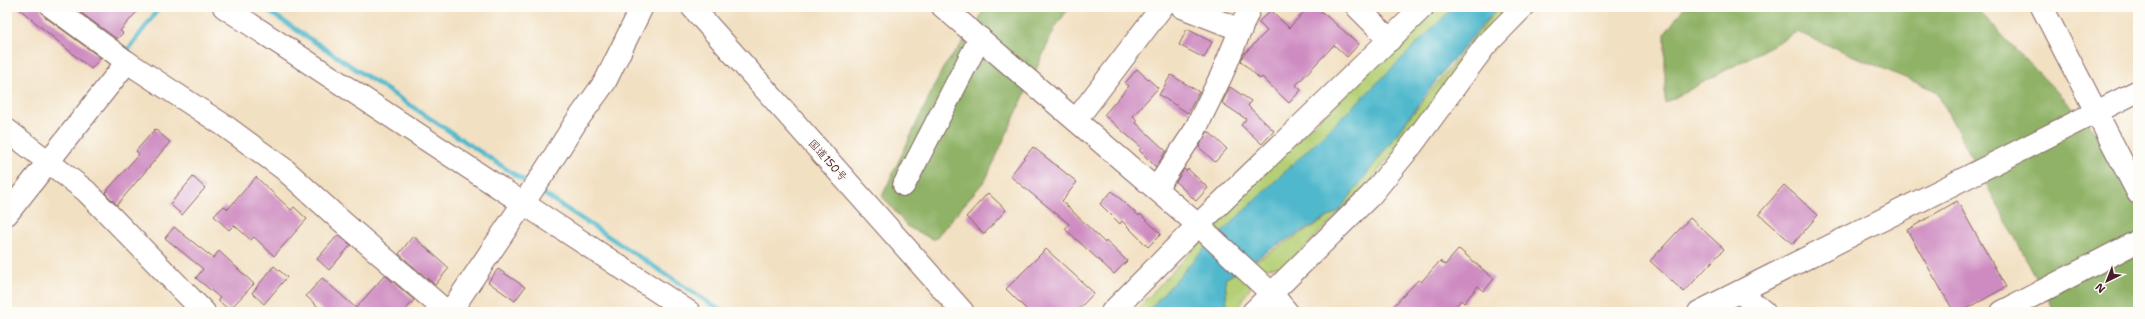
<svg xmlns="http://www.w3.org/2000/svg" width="2145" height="319" font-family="'Shantell Sans','Klee One',sans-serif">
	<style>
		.green { fill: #b4cf75; stroke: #7f7750 }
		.forest { fill: #8fb266; stroke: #6c6848 }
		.water { fill: #4fb8cc; stroke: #4c6c7c }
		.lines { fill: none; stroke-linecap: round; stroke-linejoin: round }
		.stream { stroke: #4fb8cc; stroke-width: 4.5 }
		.building { fill: #ce8bc1 }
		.minor-casing { stroke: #856360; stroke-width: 24 }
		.highway-casing { stroke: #856360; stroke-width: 24 }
		.minor { stroke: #fff; stroke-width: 22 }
		.highway { stroke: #fff; stroke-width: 22 }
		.labels { text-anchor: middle; stroke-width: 4; stroke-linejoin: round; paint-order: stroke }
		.street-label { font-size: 11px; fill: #4a1f2b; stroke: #fdfcf7 }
	</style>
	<rect width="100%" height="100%" fill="#fdfcf7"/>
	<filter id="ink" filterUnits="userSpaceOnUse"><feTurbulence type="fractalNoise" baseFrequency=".025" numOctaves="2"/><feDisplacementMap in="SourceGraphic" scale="8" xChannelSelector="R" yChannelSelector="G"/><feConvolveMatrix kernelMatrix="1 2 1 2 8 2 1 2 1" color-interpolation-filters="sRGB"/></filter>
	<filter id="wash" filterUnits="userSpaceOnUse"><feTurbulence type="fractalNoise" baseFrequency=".012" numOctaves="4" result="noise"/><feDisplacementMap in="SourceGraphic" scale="16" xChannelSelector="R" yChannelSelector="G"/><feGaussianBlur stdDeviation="0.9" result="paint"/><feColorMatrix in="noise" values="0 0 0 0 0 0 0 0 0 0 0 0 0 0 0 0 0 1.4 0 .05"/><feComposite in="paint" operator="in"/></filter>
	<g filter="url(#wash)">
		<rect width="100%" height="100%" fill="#f2e0c2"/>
		<g class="green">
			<polygon points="1436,7 1458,7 1159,312 1134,312 1292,145"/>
			<polygon points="1499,7 1510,7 1364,189 1297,255 1282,266 1260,269 1236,312 1220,312 1227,306 1225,279 1339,211 1402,127"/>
		</g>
		<g class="forest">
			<polygon points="984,7 1070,7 1056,26 986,179 934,240 908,227 882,196 943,68 978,23"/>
			<polygon points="1684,7 1975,7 2118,155 2138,195 2138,312 2055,312 1936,91 1797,32 1665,103 1665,34"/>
		</g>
		<polygon class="water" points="1454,7 1498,7 1443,72 1339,211 1274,247 1225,279 1227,306 1221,312 1147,312 1203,250 1367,93"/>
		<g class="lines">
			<g class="stream">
				<polyline points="262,7 529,184"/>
				<polyline points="125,54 160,7"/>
				<polyline points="538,190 723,312"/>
			</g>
		</g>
		<g id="blocks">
			<g class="building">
				<polygon points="17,7 40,7 45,17 101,58 91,69"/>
				<polygon points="73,7 141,7 120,31 123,33 117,39"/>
				<polygon points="1309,7 1316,7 1359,44 1347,57 1334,45 1296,85 1301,90 1289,103 1262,77 1260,79 1241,61 1243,55 1267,31 1258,22 1271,10 1289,28"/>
				<polygon points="1187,29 1212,42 1204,58 1179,45"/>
				<polygon points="1137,69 1158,88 1133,116 1137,120 1135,122 1166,151 1156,167 1139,150 1142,148 1104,115 1129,86 1125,83"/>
				<polygon points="1171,75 1199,92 1188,113 1159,95"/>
				<polygon points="1230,87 1251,101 1248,106 1274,131 1262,144 1241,125 1246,119 1222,103"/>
				<polygon points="155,129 170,142 117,205 105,193 139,154 136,151"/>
				<polygon points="1208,131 1227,149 1215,162 1199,147"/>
				<polygon points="1033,147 1077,182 1062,201 1105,243 1106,241 1127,261 1114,274 1065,229 1069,224 1010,176"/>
				<polygon points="1184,169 1186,171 1188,169 1208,188 1196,201 1176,182"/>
				<polygon points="193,177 205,188 182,215 170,204"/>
				<polygon points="256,177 291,210 294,207 307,219 274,256 254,237 251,240 234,225 229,230 214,216 224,206 228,209"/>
				<polygon points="1784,185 1818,215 1793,244 1759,214"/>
				<polygon points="1112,191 1139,216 1140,214 1161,234 1148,247 1122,221 1120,224 1100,204"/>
				<polygon points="988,193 1006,210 984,234 966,217"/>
				<polygon points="1957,201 2006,287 1961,312 1954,312 1907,230"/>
				<polygon points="1690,218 1724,249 1684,292 1650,261"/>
				<polygon points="174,227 213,258 219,251 254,284 229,310 218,300 220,298 196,278 203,269 165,238"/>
				<polygon points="338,235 351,245 329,270 317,259"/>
				<polygon points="413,236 449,268 435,285 399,254"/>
				<polygon points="1046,249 1094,293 1076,312 1029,312 1006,289"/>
				<polygon points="1459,249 1494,279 1484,291 1478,286 1464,303 1461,300 1451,312 1388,312 1418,280 1421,282 1440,261 1445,265"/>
				<polygon points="274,266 287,277 264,304 252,293"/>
				<polygon points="498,269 525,287 515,301 488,282"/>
				<polygon points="385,275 414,300 404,312 324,312 306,296 322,278 356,308"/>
			</g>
		</g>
	</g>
	<g filter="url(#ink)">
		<use href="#blocks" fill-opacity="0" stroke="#856360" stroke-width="1"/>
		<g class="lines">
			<g class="minor-casing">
				<g id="minor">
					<polyline points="52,7 127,62 225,126 284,169 338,218 447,312"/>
					<polyline points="224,7 689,312"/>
					<polyline points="943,7 1198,225 1272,294 1287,312"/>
					<polyline points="1182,7 1241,30"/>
					<polyline points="1357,7 1390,40"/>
					<polyline points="2042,7 2138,193"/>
					<polyline points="1076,120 1162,7"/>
					<polyline points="7,130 86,191 204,312"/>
					<polyline points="904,185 980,38"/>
					<polyline points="1156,189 1194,132 1222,74 1250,7"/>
					<polyline points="7,214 127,62"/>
					<polyline points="1740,292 1764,312"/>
					<polyline points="450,312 545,171 576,122 605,82 642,7"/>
					<polyline points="1112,312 1198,225 1423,7"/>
					<polyline points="1253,312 1371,195 1412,145 1485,46 1523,7"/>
					<polyline points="1699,312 2138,91"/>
					<polyline points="2002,312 2138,241"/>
				</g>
			</g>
			<g class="highway-casing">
				<polyline id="highway" points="692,7 963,312"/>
			</g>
			<use href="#minor" class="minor"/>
			<use href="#highway" class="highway"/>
		</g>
	</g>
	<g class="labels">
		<g class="street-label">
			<text transform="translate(828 160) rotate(48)" y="4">国道150号</text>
		</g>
	</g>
	<rect width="2145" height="319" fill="none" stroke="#fdfcf7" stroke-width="24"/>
	<g transform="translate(2107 281) rotate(223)" stroke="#fdfcf7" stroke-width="3" paint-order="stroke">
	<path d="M0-3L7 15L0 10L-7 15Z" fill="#4a1f2b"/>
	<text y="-6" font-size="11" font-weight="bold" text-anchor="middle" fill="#4a1f2b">N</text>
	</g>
</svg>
